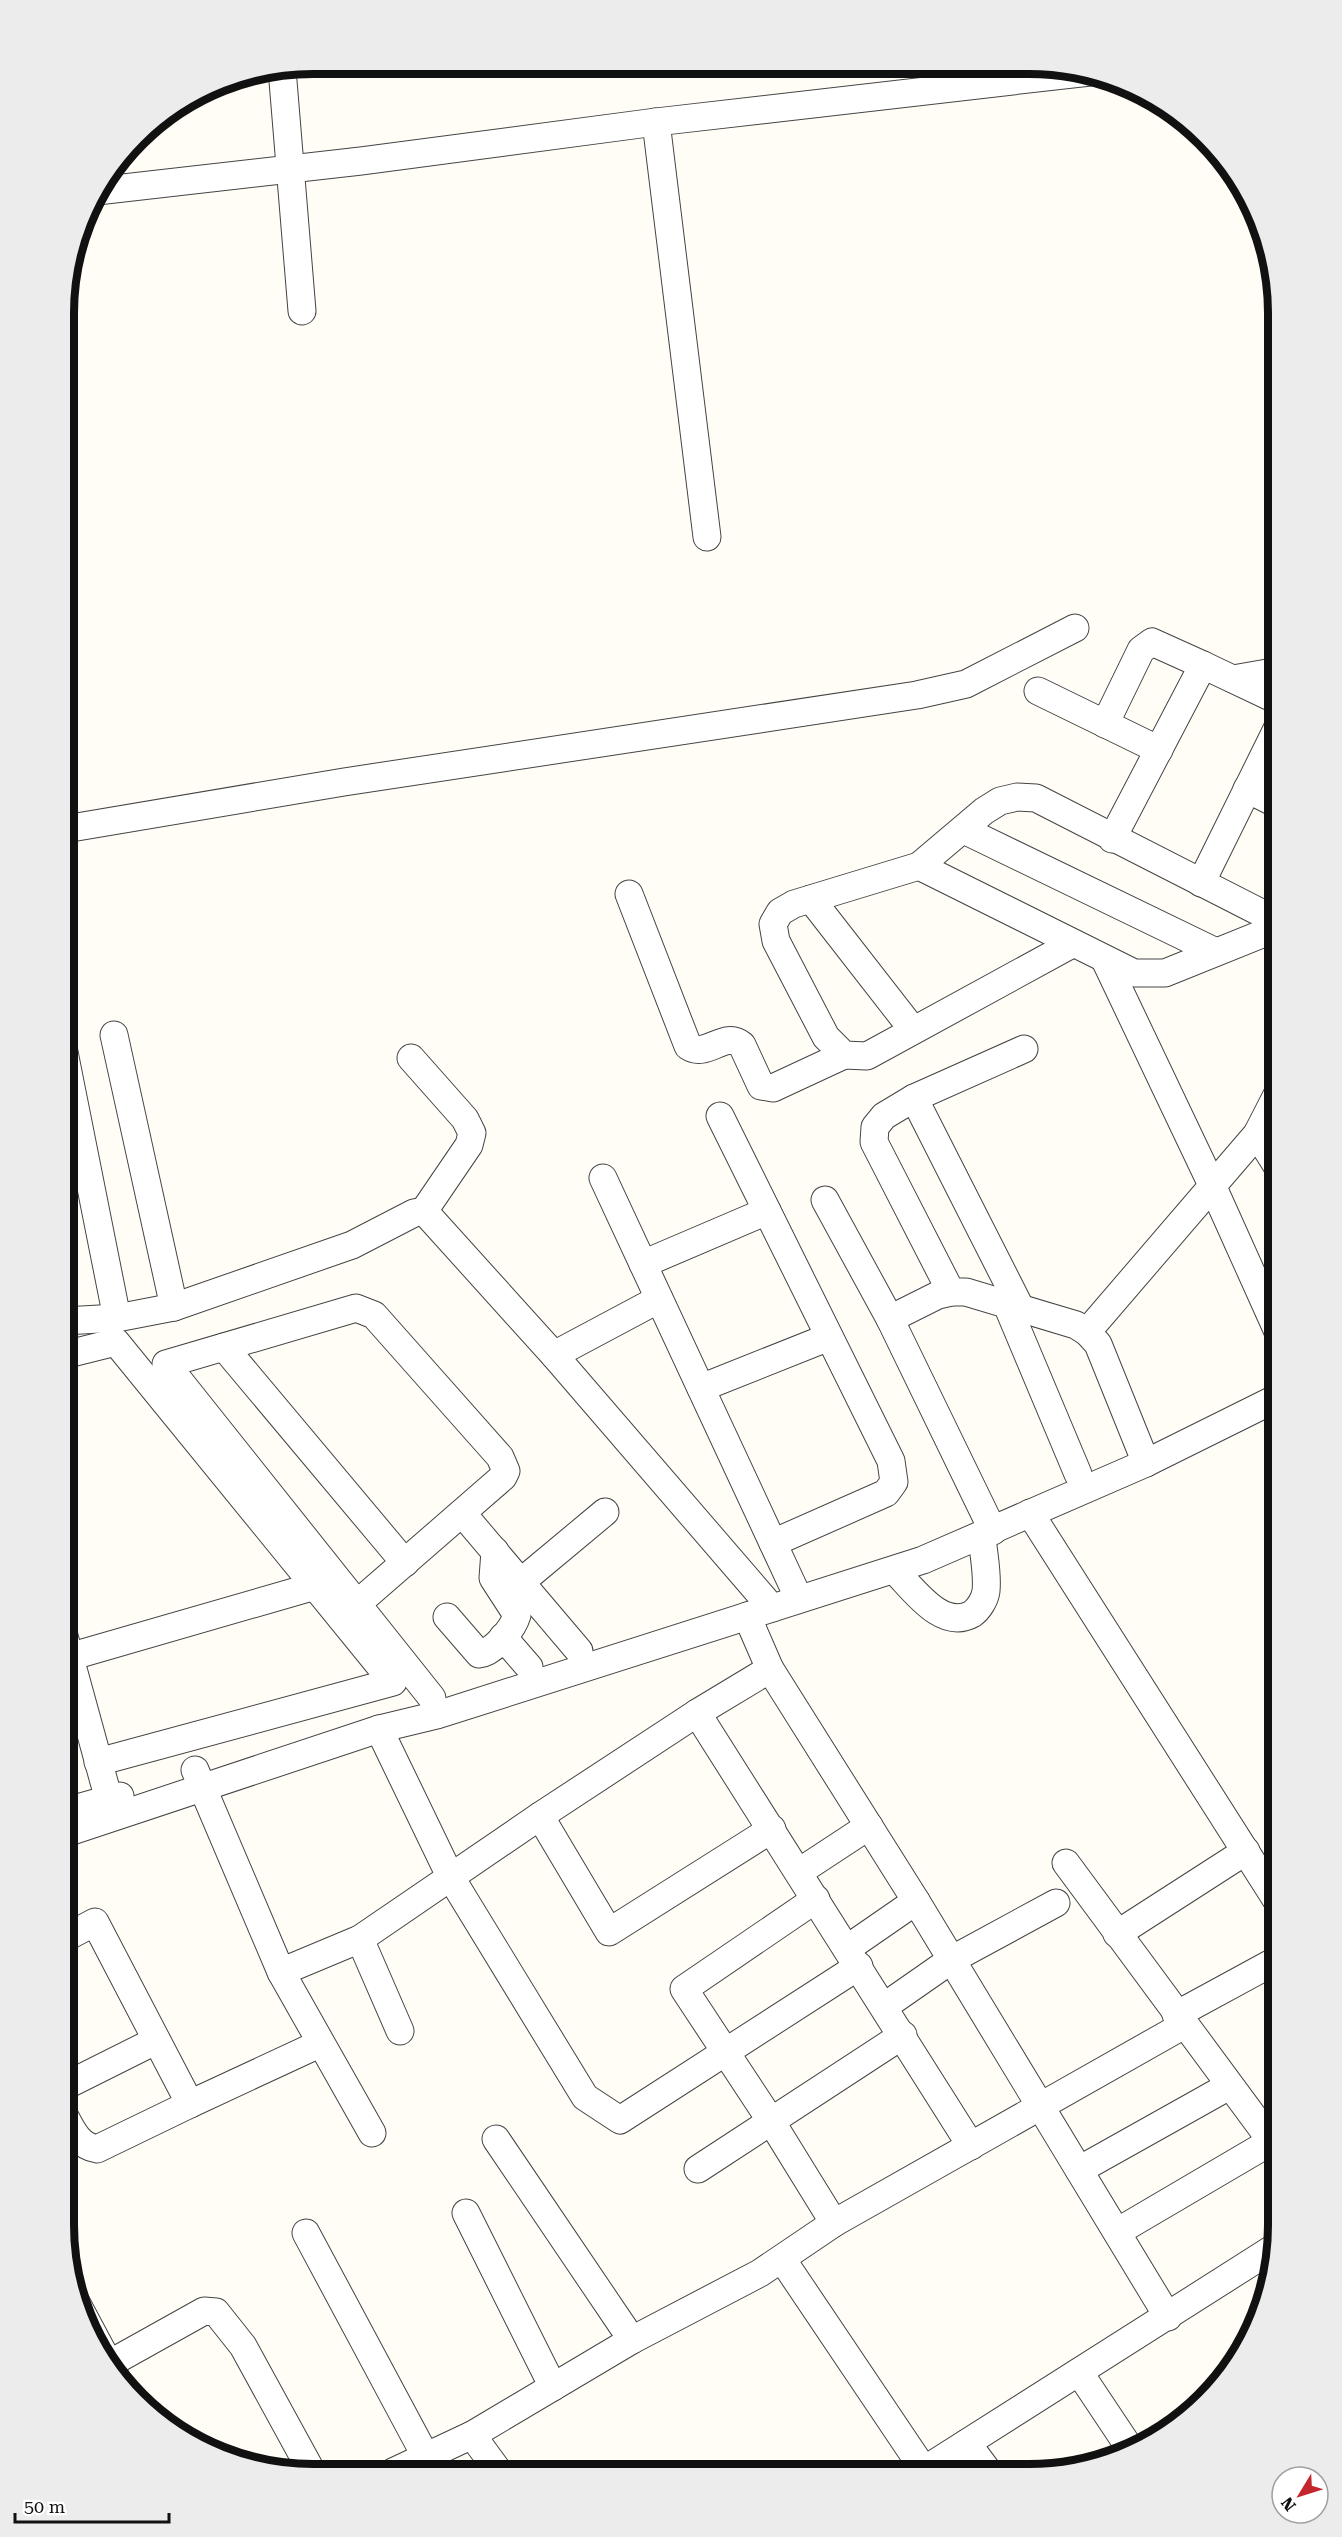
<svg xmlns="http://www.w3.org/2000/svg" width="1342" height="2537" font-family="'Roboto Serif',serif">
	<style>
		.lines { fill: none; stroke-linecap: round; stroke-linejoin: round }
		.minor-casing { stroke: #444; stroke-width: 29 }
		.minor { stroke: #fff; stroke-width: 27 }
		.rim { fill: none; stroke: #111; stroke-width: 8 }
	</style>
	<rect width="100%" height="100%" fill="#fffdf5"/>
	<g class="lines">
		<g class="minor-casing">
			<g id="minor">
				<polyline points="282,69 302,311"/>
				<polyline points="656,122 707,537"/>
				<polyline points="97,191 361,161 656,122 1090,72"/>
				<polyline points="1233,679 1279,671"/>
				<polyline points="1038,691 1159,750"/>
				<polyline points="1105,724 1141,650 1152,642 1203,665"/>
				<polyline points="1247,789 1279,805"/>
				<polyline points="65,829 344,782 917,695 966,684 1075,628"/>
				<polyline points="964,830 1216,952"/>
				<polyline points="1112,839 1203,665 1279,701"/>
				<polyline points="919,866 1134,973 1165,973 1279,927"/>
				<polyline points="1201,883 1279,725"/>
				<path d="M 629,894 L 688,1046 C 707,1059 724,1030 742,1045 L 761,1086 L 773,1088 L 844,1055"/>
				<polyline points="811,899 913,1030"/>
				<polyline points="1072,944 867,1056 844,1055 826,1037 776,941 773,924 780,912 794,904 919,866 984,811 1000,801 1017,797 1036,798 1279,922"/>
				<polyline points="1105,960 1212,1185 1279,1334"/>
				<polyline points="114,1035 174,1307"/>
				<polyline points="64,1052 117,1318"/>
				<polyline points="411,1058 465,1119 472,1133 469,1145 424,1211"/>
				<polyline points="914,1098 1021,1309"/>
				<polyline points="720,1116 891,1461 894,1482 886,1493 773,1543"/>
				<polyline points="1257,1134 1279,1169"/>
				<polyline points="603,1178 799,1599"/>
				<polyline points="825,1200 890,1319 993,1531"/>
				<polyline points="643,1264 767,1211"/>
				<polyline points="951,1292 874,1142 875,1127 884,1116 914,1098 1024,1049"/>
				<polyline points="1007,1305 1078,1474"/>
				<polyline points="890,1319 938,1295 951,1292 966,1292 1076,1325 1087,1332 1098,1344 1146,1463"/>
				<polyline points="64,1321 117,1318 174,1307 352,1245 414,1213 424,1211 554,1355 772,1608"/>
				<polyline points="1087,1332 1257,1134 1279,1091"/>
				<polyline points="224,1347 405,1563"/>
				<polyline points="64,1355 116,1342 393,1682 98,1762"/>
				<polyline points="554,1355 659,1299"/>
				<polyline points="701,1388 829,1337"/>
				<polyline points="462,1513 579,1651"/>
				<polyline points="1030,1513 1279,1904"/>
				<path d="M 894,1570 C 913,1588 941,1631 972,1614 C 979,1609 985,1599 986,1591 C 988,1573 983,1553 982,1535"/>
				<polyline points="521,1582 605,1512"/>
				<polyline points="358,1603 503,1477 506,1471 500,1457 374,1315 356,1308 166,1364 432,1698"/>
				<polyline points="747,1616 770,1669"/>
				<path d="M 447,1617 L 479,1654 C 493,1653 513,1629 517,1615 L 493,1578 L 495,1551"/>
				<polyline points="64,1636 109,1800"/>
				<polyline points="503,1637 529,1667"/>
				<polyline points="69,1657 315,1586"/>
				<polyline points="697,1713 971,2146"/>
				<polyline points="379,1729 450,1876 585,2097 620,2120 859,1966"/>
				<polyline points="195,1770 281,1972 360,1939 540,1816 697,1713 770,1669 916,1901 1168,2317"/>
				<polyline points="63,1812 120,1796"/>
				<polyline points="540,1816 609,1932 772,1829"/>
				<polyline points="63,1834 379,1729 437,1715 923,1560 1146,1463 1279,1397"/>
				<polyline points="1066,1863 1278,2150"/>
				<polyline points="799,1872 869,1826"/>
				<polyline points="816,1899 684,1989 771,2121 834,2223"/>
				<polyline points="1117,1934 1246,1851"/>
				<polyline points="63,1939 95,1922 190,2104 319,2044"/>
				<polyline points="360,1939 400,2031"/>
				<polyline points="848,1948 916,1901"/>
				<polyline points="281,1972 372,2133"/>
				<polyline points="885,2006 951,1960 1056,1903"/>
				<polyline points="1176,2015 1279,1959"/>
				<polyline points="63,2087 155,2041"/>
				<path d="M 63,2113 C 71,2128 78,2146 97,2149 L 190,2104"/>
				<polyline points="496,2139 632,2340"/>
				<polyline points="698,2169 903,2035"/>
				<polyline points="1079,2170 1229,2086"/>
				<polyline points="466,2213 553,2387"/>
				<polyline points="1117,2232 1272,2141"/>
				<polyline points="306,2233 426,2457"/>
				<polyline points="782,2259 924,2470"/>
				<polyline points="76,2302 114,2373"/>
				<polyline points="109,2364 204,2311 216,2312 243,2346 312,2472"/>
				<polyline points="1079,2372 1131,2450"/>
				<polyline points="472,2435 499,2472"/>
				<polyline points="967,2443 990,2474"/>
				<polyline points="393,2472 472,2435 632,2340 760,2273 834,2223 1184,2025"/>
				<polyline points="918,2474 1277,2246"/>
			</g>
		</g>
		<use href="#minor" class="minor"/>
	</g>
	<path d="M0 0H1342V2537H0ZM313 74H1029A239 239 0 0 1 1268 313V2225A239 239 0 0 1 1029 2464H313A239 239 0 0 1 74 2225V313A239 239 0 0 1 313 74Z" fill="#ececec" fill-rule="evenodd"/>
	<path class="rim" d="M313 74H1029A239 239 0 0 1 1268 313V2225A239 239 0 0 1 1029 2464H313A239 239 0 0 1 74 2225V313A239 239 0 0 1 313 74Z"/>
	<g transform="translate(1300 2495) rotate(232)"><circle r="28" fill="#ffffff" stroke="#a0a0a0" stroke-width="1.5"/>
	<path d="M0-4.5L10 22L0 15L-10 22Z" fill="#c4262e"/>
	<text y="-9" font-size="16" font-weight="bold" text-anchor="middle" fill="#111111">N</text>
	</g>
	<path d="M15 2513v9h154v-9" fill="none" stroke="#111111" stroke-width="3"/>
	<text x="24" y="2513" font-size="18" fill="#111111" stroke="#ffffff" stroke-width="4.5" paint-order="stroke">50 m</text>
</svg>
